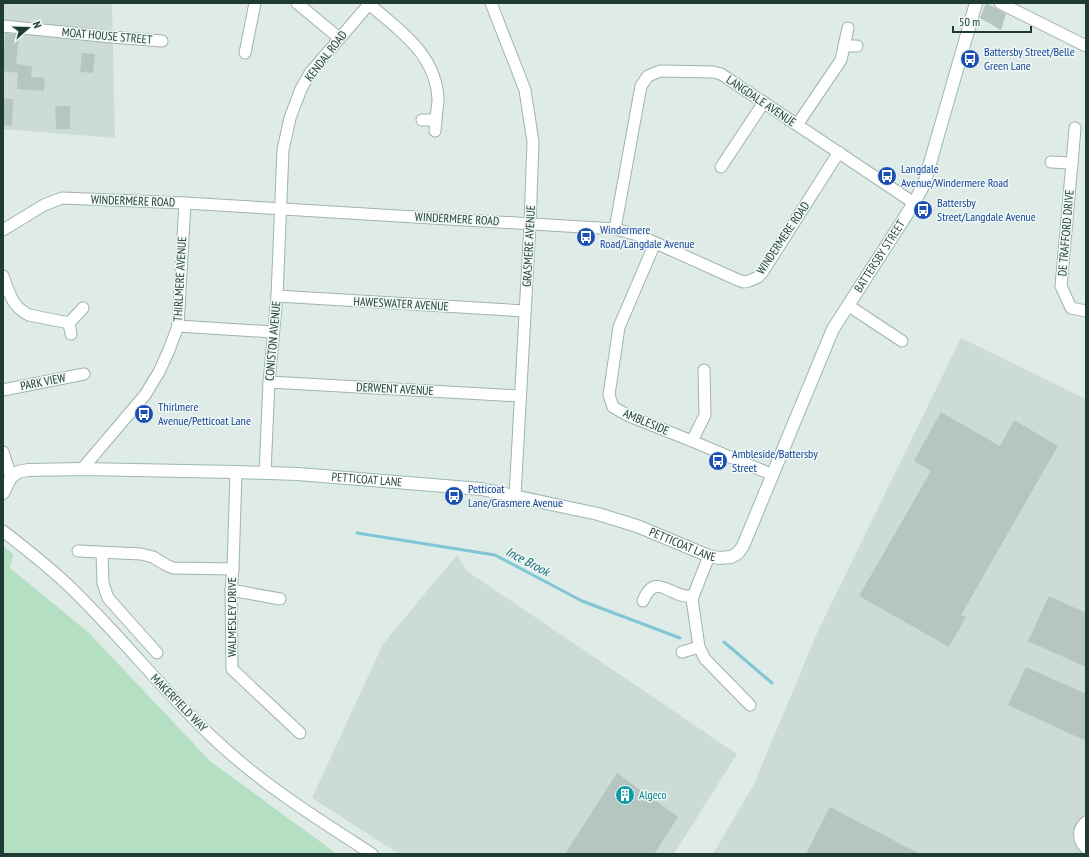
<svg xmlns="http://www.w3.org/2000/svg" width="1089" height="857" font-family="'PT Sans Narrow',sans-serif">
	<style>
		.built { fill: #cddbd5 }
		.green { fill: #b5dfc2 }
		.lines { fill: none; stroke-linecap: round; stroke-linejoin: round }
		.stream { stroke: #81c6d5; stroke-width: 3 }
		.building { fill: #b4c6bf }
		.street-casing { stroke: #a1b3ad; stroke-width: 13 }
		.secondary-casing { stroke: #9cb8af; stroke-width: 14 }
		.street { stroke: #fff; stroke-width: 11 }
		.secondary { stroke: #fff; stroke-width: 12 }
		.labels { text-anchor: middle; stroke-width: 3; stroke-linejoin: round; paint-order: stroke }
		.street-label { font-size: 12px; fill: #1e3c35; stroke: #eff8f4 }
		.transit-label { font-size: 12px; fill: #164399; stroke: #eff8f4; text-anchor: start }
		.culture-label { font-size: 12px; fill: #0d838f; stroke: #eff8f4; text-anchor: start }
		.water-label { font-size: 13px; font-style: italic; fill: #14687c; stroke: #eff8f4 }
	</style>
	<rect width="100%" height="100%" fill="#deebe6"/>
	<g class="built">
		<polygon points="3,3 112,3 115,138 3,129"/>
		<polygon points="961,338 1086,399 1086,854 713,854 754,784 818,631"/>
		<polygon points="457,555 467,571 737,754 674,854 399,854 312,798 383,644"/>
	</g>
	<polygon class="green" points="3,546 13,554 10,568 89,633 210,761 337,854 3,854"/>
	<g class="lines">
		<g class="stream">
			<polyline points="357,533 495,555 582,601 680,638"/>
			<polyline points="724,642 772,683"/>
		</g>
	</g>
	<g class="building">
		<polygon points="986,3 1006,14 1001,30 980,18"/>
		<polygon points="5,33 19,35 16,64 32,66 31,77 45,78 44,91 17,89 18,73 3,71"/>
		<polygon points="82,53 95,54 93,73 80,72"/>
		<polygon points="3,99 13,99 12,126 3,125"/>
		<polygon points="55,106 70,106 70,129 56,129"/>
		<polygon points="941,412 1000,446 1014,420 1058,446 961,615 966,617 949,647 859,596 931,471 914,461"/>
		<polygon points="1049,596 1086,613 1086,667 1028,641"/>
		<polygon points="1026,667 1086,694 1086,741 1008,705"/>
		<polygon points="617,773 678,817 654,854 565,854"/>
		<polygon points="830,807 920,854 806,854"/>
	</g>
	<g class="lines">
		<g class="street-casing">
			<g id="street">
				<polyline points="297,3 339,38"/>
				<polyline points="491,3 525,90 533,142 530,224 515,496"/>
				<polyline points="1000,3 1086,46"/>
				<path d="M 369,4 C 399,30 436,54 438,99 C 438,106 436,113 436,120"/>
				<polyline points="3,26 112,37 162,41"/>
				<polyline points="844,46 857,46"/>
				<polyline points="245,53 255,3"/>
				<polyline points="422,120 436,120 435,131"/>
				<polyline points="797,125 841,60 848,28"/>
				<polyline points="1051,162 1072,163 1075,128"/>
				<polyline points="1072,163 1061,286 1071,308 1086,311"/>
				<polyline points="721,167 764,102"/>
				<polyline points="615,229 641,86 648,76 660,71 713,72 721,74 914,203"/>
				<polyline points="3,230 44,205 62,198 185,203 615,229 638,235 738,280 744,282 749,281 758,277 762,273 839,152"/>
				<polyline points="655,243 619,327 609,395 613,407 629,416 692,441 773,475"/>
				<path d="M 3,276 C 9,292 12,307 29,315 L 69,323"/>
				<polyline points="277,296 525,311"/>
				<polyline points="849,306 902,341"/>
				<polyline points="178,326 273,332"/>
				<polyline points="71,334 69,323 83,308"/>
				<polyline points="269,382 520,396"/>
				<polyline points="3,390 84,374"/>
				<polyline points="692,441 705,415 704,370"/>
				<polyline points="3,452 11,477"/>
				<polyline points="82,469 145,395 159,372 169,350 178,326 185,203"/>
				<polyline points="236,472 233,569 231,590 232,669 300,733"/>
				<polyline points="265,473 269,382 277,296 283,150 290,118 301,89 310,73 370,3"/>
				<path d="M 3,531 C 25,548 47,565 68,585 C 118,633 161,688 211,736 C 260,783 316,818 372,854"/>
				<polyline points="78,551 141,554 153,557 166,565 173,568 233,569"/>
				<polyline points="102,553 103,583 108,598 157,653"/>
				<polyline points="709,556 692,599 699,647 705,659 750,705"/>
				<polyline points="231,590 280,599"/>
				<path d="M 643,601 C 656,569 671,600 693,596"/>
				<polyline points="682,652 699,647"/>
				<path d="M 1086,822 C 1077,829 1078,841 1086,848"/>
			</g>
		</g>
		<g class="secondary-casing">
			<g id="secondary">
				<path id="s1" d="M 3,493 L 11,477 L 18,472 L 28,470 L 82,469 L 236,472 L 298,474 L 481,489 L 598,514 L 637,526 L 709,556 L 719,558 L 731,557 L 738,553 L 743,546 L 833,329 L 914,203 L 924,184 L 976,3"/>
			</g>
		</g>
		<use href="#street" class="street"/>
		<use href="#secondary" class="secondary"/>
	</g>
	<defs>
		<g id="bus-disc" transform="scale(1)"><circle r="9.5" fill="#1a4fb4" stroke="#eff8f4"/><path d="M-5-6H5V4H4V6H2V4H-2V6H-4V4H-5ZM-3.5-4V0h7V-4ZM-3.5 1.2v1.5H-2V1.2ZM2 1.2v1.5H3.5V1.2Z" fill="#fff"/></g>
		<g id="building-disc" transform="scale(1)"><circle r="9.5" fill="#0f9aa8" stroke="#eff8f4"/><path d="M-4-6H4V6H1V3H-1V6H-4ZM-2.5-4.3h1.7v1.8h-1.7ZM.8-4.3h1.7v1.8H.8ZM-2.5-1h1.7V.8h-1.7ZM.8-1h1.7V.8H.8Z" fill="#fff"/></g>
	</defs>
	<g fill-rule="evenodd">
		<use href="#bus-disc" x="970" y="59"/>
		<use href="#bus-disc" x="887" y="176"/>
		<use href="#bus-disc" x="923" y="210"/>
		<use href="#bus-disc" x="586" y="237"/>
		<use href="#bus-disc" x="144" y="414"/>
		<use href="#bus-disc" x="718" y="461"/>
		<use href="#bus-disc" x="454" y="496"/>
		<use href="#building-disc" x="625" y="795"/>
	</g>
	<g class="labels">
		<g class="street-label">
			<text transform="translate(107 36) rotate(5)" y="4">MOAT HOUSE STREET</text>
			<text transform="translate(326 56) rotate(-52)" y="4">KENDAL ROAD</text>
			<text transform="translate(761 101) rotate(34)" y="4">LANGDALE AVENUE</text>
			<text transform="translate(133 201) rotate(2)" y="4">WINDERMERE ROAD</text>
			<text transform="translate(457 219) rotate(3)" y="4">WINDERMERE ROAD</text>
			<text transform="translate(1066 233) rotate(-85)" y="4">DE TRAFFORD DRIVE</text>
			<text transform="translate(783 238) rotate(-56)" y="4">WINDERMERE ROAD</text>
			<text transform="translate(529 246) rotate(-87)" y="4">GRASMERE AVENUE</text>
			<text dy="4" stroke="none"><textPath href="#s1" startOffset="1089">BATTERSBY STREET</textPath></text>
			<text transform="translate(180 279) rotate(-87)" y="4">THIRLMERE AVENUE</text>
			<text transform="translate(401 304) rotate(3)" y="4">HAWESWATER AVENUE</text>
			<text transform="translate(273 341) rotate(-85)" y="4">CONISTON AVENUE</text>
			<text transform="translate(43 382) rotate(-11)" y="4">PARK VIEW</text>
			<text transform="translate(395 389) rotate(3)" y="4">DERWENT AVENUE</text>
			<text transform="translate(646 422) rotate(23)" y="4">AMBLESIDE</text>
			<text dy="4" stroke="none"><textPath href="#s1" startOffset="376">PETTICOAT LANE</textPath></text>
			<text dy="4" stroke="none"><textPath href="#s1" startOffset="700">PETTICOAT LANE</textPath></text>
			<text transform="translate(232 617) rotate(-90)" y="4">WALMESLEY DRIVE</text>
			<text transform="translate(179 703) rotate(46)" y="4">MAKERFIELD WAY</text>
		</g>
		<g class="transit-label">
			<text x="984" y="56">Battersby Street/Belle<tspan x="984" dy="14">Green Lane</tspan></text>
			<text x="901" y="173">Langdale<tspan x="901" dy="14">Avenue/Windermere Road</tspan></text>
			<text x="937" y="207">Battersby<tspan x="937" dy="14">Street/Langdale Avenue</tspan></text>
			<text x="600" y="234">Windermere<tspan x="600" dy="14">Road/Langdale Avenue</tspan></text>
			<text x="158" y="411">Thirlmere<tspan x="158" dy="14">Avenue/Petticoat Lane</tspan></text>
			<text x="732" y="458">Ambleside/Battersby<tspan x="732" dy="14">Street</tspan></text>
			<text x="468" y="493">Petticoat<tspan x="468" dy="14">Lane/Grasmere Avenue</tspan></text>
		</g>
		<g class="culture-label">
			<text x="639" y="799">Algeco</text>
		</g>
		<g class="water-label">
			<text transform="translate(528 561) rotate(28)" y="5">Ince Brook</text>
		</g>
	</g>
	<rect width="1089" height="857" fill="none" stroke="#1e3c35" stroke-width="8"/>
	<g transform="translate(28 28) rotate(70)" stroke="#eff8f4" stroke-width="3" paint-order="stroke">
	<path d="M0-3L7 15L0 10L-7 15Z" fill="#1e3c35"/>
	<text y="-6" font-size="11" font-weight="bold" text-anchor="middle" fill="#1e3c35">N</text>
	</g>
	<path d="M953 26v6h78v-6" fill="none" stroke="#1e3c35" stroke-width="2"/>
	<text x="959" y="26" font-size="12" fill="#1e3c35" stroke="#eff8f4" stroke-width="3" paint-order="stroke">50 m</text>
</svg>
